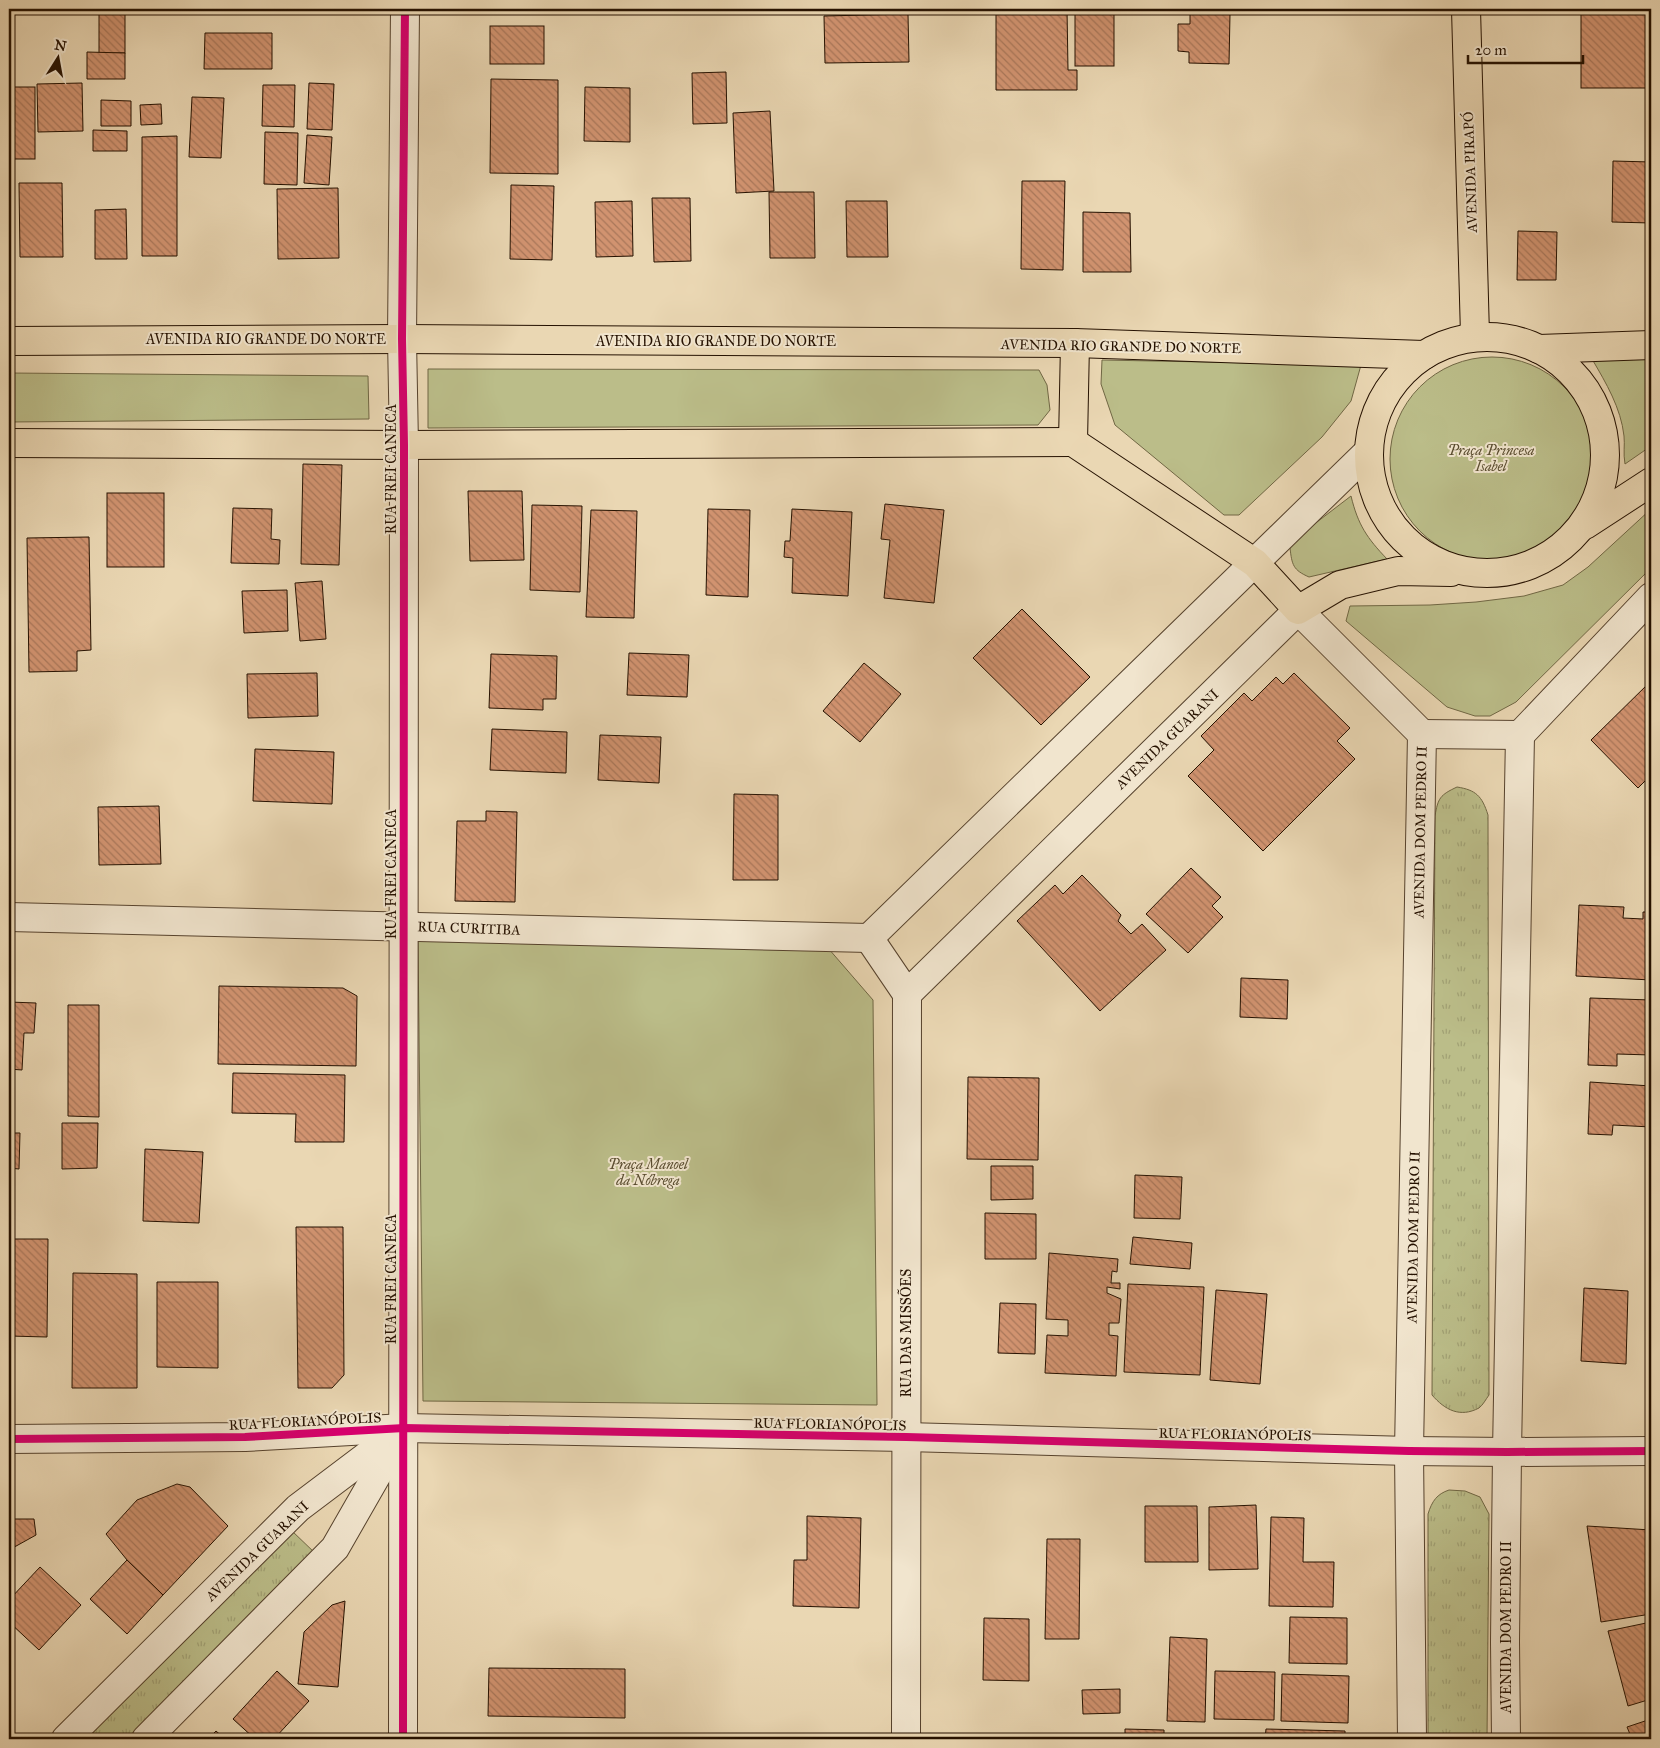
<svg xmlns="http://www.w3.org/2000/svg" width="1660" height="1748" font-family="'IM FELL Great Primer',serif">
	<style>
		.grass { fill: url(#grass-tufts); stroke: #706744 }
		.park { fill: #bbbd89; stroke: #706744 }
		.building { fill: url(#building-back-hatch); stroke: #251100 }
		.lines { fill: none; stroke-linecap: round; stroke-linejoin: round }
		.minor-casing { stroke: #56422d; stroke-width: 30 }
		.major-casing { stroke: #251100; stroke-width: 30 }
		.minor { stroke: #f1e5ce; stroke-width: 28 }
		.major { stroke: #ead7b3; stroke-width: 28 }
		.cycleway-casing { stroke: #f1e5ce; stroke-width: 11 }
		.cycleway { stroke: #d6006c; stroke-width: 8 }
		.labels { text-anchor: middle; stroke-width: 4; stroke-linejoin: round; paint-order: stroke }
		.street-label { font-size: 14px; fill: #251100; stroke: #f1e5ce }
		.park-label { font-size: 14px; font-style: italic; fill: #5a4d30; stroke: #f1e5ce }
	</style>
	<defs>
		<pattern id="grass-tufts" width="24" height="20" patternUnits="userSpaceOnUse" patternTransform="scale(1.25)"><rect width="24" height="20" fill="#bbbd89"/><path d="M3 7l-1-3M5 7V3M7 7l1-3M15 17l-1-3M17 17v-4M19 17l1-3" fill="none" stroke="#a1a174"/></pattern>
		<pattern id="building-back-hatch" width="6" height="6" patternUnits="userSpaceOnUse" patternTransform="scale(1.25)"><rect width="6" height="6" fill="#d19370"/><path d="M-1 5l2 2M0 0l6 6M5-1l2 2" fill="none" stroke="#a9775a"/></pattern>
	</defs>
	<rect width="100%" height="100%" fill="#ead7b3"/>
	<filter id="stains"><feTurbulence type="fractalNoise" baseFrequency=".004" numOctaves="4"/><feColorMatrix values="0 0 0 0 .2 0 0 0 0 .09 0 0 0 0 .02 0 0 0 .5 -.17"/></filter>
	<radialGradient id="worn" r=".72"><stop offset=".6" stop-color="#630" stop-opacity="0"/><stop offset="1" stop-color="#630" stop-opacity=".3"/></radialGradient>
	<g class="grass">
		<path d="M 1457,787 C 1476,790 1482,796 1488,815 L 1489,1395 C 1486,1399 1483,1405 1479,1408 C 1460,1418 1445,1410 1432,1395 L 1435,816 C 1438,798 1440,795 1457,787 Z"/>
		<path d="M 1449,1490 L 1465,1491 L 1480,1497 L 1489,1514 L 1487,1739 L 1428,1739 L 1428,1514 C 1432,1501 1437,1494 1449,1490 Z"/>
		<polygon points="291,1530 316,1554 131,1739 82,1739"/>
	</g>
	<g class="park">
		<circle cx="1492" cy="459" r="102"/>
		<path d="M 1592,359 L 1651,359 L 1651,446 L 1625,464 C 1623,453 1625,445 1624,436 C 1621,408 1606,383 1592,359 Z"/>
		<polygon points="1102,360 1361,365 1351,401 1322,437 1239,515 1224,515 1115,425 1101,384"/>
		<polygon points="428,369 1039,370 1047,385 1050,410 1038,425 428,428"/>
		<polygon points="9,373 368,376 369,419 9,422"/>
		<path d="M 1351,496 C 1358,525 1367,538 1387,559 L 1309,577 C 1293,570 1292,565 1290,548 L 1300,535 Z"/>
		<polygon points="1651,509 1651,568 1516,702 1490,716 1475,716 1447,707 1346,621 1350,606 1430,605 1476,602 1524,596 1563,585 1588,567"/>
		<polygon points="418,940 828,948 873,1000 877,1405 423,1401"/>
	</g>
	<g class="building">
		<rect x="99" y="9" width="26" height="44"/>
		<polygon points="996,9 1067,9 1068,70 1077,70 1077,90 996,90"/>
		<rect x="1075" y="9" width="39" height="57"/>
		<rect x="1165" y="9" width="24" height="3"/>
		<rect x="1581" y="9" width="70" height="79"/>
		<polygon points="1190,13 1230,14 1229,64 1189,63 1189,52 1178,51 1178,24 1190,24"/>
		<polygon points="908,14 909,62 825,63 824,16"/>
		<rect x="490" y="26" width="54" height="38"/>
		<polygon points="205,33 272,33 272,69 204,69"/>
		<polygon points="87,52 125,53 125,79 87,79"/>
		<polygon points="726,72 727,123 693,124 692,73"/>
		<polygon points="491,79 558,80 558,174 490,173"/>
		<polygon points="82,83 83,131 38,132 37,84"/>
		<polygon points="309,83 334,84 332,130 307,129"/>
		<polygon points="263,85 295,85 294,127 262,126"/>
		<rect x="9" y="87" width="26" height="72"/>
		<polygon points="585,87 630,88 630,142 584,141"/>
		<polygon points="1649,96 1651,96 1651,133 1650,133"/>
		<polygon points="192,97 224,98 221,158 189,157"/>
		<polygon points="101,100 131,101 131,126 101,126"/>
		<polygon points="161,104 162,124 141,125 140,105"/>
		<polygon points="770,111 774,191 736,193 733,113"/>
		<polygon points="93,130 127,131 127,151 93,151"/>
		<polygon points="265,132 298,133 297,185 264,184"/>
		<polygon points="307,135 332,137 329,185 304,183"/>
		<polygon points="177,136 177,256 142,256 142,137"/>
		<polygon points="1613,161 1651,162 1651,223 1612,222"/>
		<polygon points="1022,181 1065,181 1063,270 1021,269"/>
		<polygon points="19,183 62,183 63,257 20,257"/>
		<polygon points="511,185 554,186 552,260 510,259"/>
		<polygon points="338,188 339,258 278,259 277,189"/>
		<polygon points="769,192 814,192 815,258 770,258"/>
		<polygon points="652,198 690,198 691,261 654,262"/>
		<polygon points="632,201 633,256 596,257 595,202"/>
		<polygon points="846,201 887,201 888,257 847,257"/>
		<polygon points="126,209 127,259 95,259 95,210"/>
		<polygon points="1083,212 1130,213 1131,272 1083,272"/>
		<polygon points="1518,231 1557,232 1556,280 1517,280"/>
		<polygon points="303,464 342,465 339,565 301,564"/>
		<polygon points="468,491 522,491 524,560 470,561"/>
		<rect x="107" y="493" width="57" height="74"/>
		<polygon points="885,504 944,510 934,603 884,598 890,540 881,539"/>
		<polygon points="532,505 582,506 580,592 530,590"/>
		<polygon points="233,508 272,509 271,539 280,540 279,564 231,563"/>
		<polygon points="708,509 750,510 748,597 706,595"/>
		<polygon points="792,509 852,512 848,596 792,593 793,558 784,557 785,541 790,541"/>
		<polygon points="591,510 637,511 634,618 586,617"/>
		<polygon points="89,537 91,650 77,651 77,671 29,672 27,538"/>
		<polygon points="322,581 326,639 300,641 295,583"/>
		<polygon points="287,590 288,631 244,633 242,591"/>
		<polygon points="1022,609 1090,677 1041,725 973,658"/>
		<polygon points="629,653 689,655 687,697 627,695"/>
		<polygon points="491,654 557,656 556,699 543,699 543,710 489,708"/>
		<polygon points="864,663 901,694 860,742 823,711"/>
		<polygon points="317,673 318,716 248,718 247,674"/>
		<polygon points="1294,673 1350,728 1337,741 1355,759 1263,851 1188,776 1214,750 1201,736 1244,693 1252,701 1276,677 1283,684"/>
		<polygon points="1651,681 1651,775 1638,788 1591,740"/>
		<polygon points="492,729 567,732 566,773 490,770"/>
		<polygon points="600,735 661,737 659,783 598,780"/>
		<polygon points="255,749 334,752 332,804 253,801"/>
		<polygon points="734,794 778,795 778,880 733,880"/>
		<polygon points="159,806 161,864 99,865 98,807"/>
		<polygon points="486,811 517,812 515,902 455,901 457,821 486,821"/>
		<polygon points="1191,868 1221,897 1212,906 1223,917 1188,953 1146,914"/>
		<polygon points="1082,875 1121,915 1118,921 1131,934 1142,924 1166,950 1100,1011 1017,921 1055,885 1063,894"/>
		<polygon points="1579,905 1624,907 1623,918 1643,919 1643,912 1651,912 1651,980 1576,976"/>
		<polygon points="1241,978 1288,980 1287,1019 1240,1017"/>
		<polygon points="219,986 343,988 357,996 356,1066 218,1064"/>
		<polygon points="1590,998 1651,1000 1651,1055 1617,1054 1617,1066 1588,1065"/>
		<polygon points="9,1002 36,1003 34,1033 24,1033 22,1070 9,1069"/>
		<polygon points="68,1005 99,1005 99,1117 68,1116"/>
		<polygon points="233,1073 345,1075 344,1142 295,1142 296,1114 232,1113"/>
		<polygon points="968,1077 1039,1078 1038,1160 967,1159"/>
		<polygon points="1590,1082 1651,1086 1651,1127 1613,1125 1612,1135 1588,1134"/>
		<polygon points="62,1123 98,1123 97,1168 62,1169"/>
		<polygon points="9,1133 20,1133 19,1169 9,1168"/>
		<polygon points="145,1149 203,1152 199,1223 143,1221"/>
		<polygon points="991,1166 1033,1166 1033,1199 991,1200"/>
		<polygon points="1135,1175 1182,1177 1180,1219 1134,1218"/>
		<polygon points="985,1213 1036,1214 1036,1259 985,1259"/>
		<polygon points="296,1227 343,1227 344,1375 332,1388 298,1388"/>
		<polygon points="1133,1237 1192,1243 1190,1269 1130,1264"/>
		<polygon points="9,1239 48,1239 47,1337 9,1336"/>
		<polygon points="1049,1253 1118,1259 1117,1272 1112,1271 1111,1283 1120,1283 1120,1289 1107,1287 1107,1293 1121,1299 1119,1323 1109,1323 1109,1335 1118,1336 1116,1376 1045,1373 1047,1335 1068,1336 1068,1320 1046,1319"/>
		<polygon points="73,1273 137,1274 137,1388 72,1388"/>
		<polygon points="157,1282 218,1282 218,1368 157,1367"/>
		<polygon points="1128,1284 1204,1287 1200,1375 1124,1372"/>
		<polygon points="1584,1288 1628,1291 1626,1364 1581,1361"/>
		<polygon points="1216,1290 1267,1294 1260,1384 1210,1380"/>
		<polygon points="1000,1303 1036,1304 1035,1354 998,1353"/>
		<polygon points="177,1484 190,1487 228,1526 163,1595 127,1560 106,1534 137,1500"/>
		<polygon points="1256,1505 1258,1569 1209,1570 1209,1507"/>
		<polygon points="1145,1506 1197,1506 1198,1562 1145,1562"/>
		<polygon points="807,1516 861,1518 859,1608 793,1606 794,1560 807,1560"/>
		<polygon points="1271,1517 1304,1518 1303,1562 1334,1562 1333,1607 1269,1606"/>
		<polygon points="9,1519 34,1519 36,1535 9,1550"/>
		<polygon points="1587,1526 1651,1530 1651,1614 1601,1622"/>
		<polygon points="1047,1539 1080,1539 1079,1639 1045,1639"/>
		<polygon points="127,1560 163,1595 127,1634 90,1599"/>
		<polygon points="40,1567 81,1605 39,1650 9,1622 9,1600"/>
		<polygon points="345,1601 338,1687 298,1684 304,1632 332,1605"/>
		<polygon points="1290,1617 1347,1618 1347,1664 1289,1663"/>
		<polygon points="984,1618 1029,1619 1029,1681 983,1680"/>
		<polygon points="1651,1622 1651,1699 1628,1706 1608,1631"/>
		<polygon points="1170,1637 1207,1639 1205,1722 1167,1721"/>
		<polygon points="489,1668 625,1669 625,1718 488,1716"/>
		<polygon points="277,1671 309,1701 274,1739 255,1739 233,1719"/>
		<polygon points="1215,1671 1275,1672 1274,1720 1214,1719"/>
		<polygon points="1282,1674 1349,1676 1348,1723 1281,1721"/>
		<polygon points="1120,1689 1120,1713 1083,1714 1082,1690"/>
		<polygon points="1651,1719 1651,1739 1632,1739 1627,1727"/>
		<polygon points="1125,1729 1164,1730 1164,1739 1125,1739"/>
		<polygon points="1266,1729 1345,1731 1345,1739 1265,1739"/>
		<polygon points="216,1731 225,1739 208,1739"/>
	</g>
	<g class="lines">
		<g class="minor-casing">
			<g id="minor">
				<polyline points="1422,734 1520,735"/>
				<polyline points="1520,735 1651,597"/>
				<polyline points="9,917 869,938"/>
				<polyline points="869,938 907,994 906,1739"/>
				<polyline points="869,938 1368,452"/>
				<polyline points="907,994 1298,610 1422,734"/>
				<polyline points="9,1439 245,1437 404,1428 906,1437 1409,1451 1507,1452 1651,1451"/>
				<polyline points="66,1739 298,1508 404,1428"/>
				<polyline points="146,1739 335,1548 398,1438"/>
				<polyline points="403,1739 404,445 402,339 405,9"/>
				<polyline points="1412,1739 1409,1451 1422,734"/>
				<polyline points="1506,1739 1505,1642 1507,1452 1520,735"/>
			</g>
		</g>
		<g class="major-casing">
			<g id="major">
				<polyline points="1466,9 1475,335"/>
				<circle cx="1487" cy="455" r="118"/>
				<polyline points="9,341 402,339 1075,343 1424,355"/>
				<polyline points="1539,349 1651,345"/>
				<polyline points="1073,442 1255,563 1298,610 1340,585 1398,571 1451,572"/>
				<polyline points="1073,442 1075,343"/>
				<polyline points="9,443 404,445 1073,442"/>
				<polyline points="1585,525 1651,482"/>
			</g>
		</g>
		<use href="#minor" class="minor"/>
		<use href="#major" class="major"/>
		<g class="cycleway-casing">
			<g id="cycleway">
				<polyline points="9,1439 245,1437 404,1428 906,1437 1409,1451 1507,1452 1651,1451"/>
				<polyline points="403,1739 404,445 402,339 405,9"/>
			</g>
		</g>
		<use href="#cycleway" class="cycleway"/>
	</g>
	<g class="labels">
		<g class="street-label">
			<text transform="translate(1470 172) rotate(-92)" y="5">AVENIDA PIRAPÓ</text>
			<text x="266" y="344">AVENIDA RIO GRANDE DO NORTE</text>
			<text x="716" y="346">AVENIDA RIO GRANDE DO NORTE</text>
			<text transform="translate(1121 346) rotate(1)" y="5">AVENIDA RIO GRANDE DO NORTE</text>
			<text transform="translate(391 469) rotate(-90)" y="5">RUA FREI CANECA</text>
			<text transform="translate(1167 739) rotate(-44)" y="5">AVENIDA GUARANI</text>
			<text transform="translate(1420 832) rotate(-89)" y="5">AVENIDA DOM PEDRO II</text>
			<text transform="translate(391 874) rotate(-90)" y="5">RUA FREI CANECA</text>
			<text transform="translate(469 928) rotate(2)" y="5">RUA CURITIBA</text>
			<text transform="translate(1413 1237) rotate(-89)" y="5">AVENIDA DOM PEDRO II</text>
			<text transform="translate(391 1279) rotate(-90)" y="5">RUA FREI CANECA</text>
			<text transform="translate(906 1333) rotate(-90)" y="5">RUA DAS MISSÕES</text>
			<text transform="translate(305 1421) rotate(-3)" y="5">RUA FLORIANÓPOLIS</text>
			<text transform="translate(830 1424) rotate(1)" y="5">RUA FLORIANÓPOLIS</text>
			<text transform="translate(1235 1434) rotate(1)" y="5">RUA FLORIANÓPOLIS</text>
			<text transform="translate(257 1551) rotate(-44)" y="5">AVENIDA GUARANI</text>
			<text transform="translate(1506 1627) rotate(-90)" y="5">AVENIDA DOM PEDRO II</text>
		</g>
		<g class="park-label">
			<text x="1491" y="455">Praça Princesa<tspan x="1491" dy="16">Isabel</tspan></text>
			<text x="648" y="1169">Praça Manoel<tspan x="648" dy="16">da Nóbrega</tspan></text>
		</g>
	</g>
	<rect width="1660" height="1748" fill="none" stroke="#ead7b3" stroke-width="30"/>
	<rect x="10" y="10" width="1640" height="1728" fill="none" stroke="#251100" stroke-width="2.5"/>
	<rect x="15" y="15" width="1630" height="1718" fill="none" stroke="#251100"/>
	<g transform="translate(58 58) rotate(11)" stroke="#f1e5ce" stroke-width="4" paint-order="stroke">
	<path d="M0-4L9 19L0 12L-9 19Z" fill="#251100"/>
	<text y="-8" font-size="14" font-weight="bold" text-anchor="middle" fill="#251100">N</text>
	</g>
	<path d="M1468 55v8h115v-8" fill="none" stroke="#251100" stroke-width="2.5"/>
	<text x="1475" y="55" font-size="15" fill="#251100" stroke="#f1e5ce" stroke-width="4" paint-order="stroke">20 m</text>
	<rect width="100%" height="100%" filter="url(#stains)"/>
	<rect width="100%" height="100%" fill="url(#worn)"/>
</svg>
